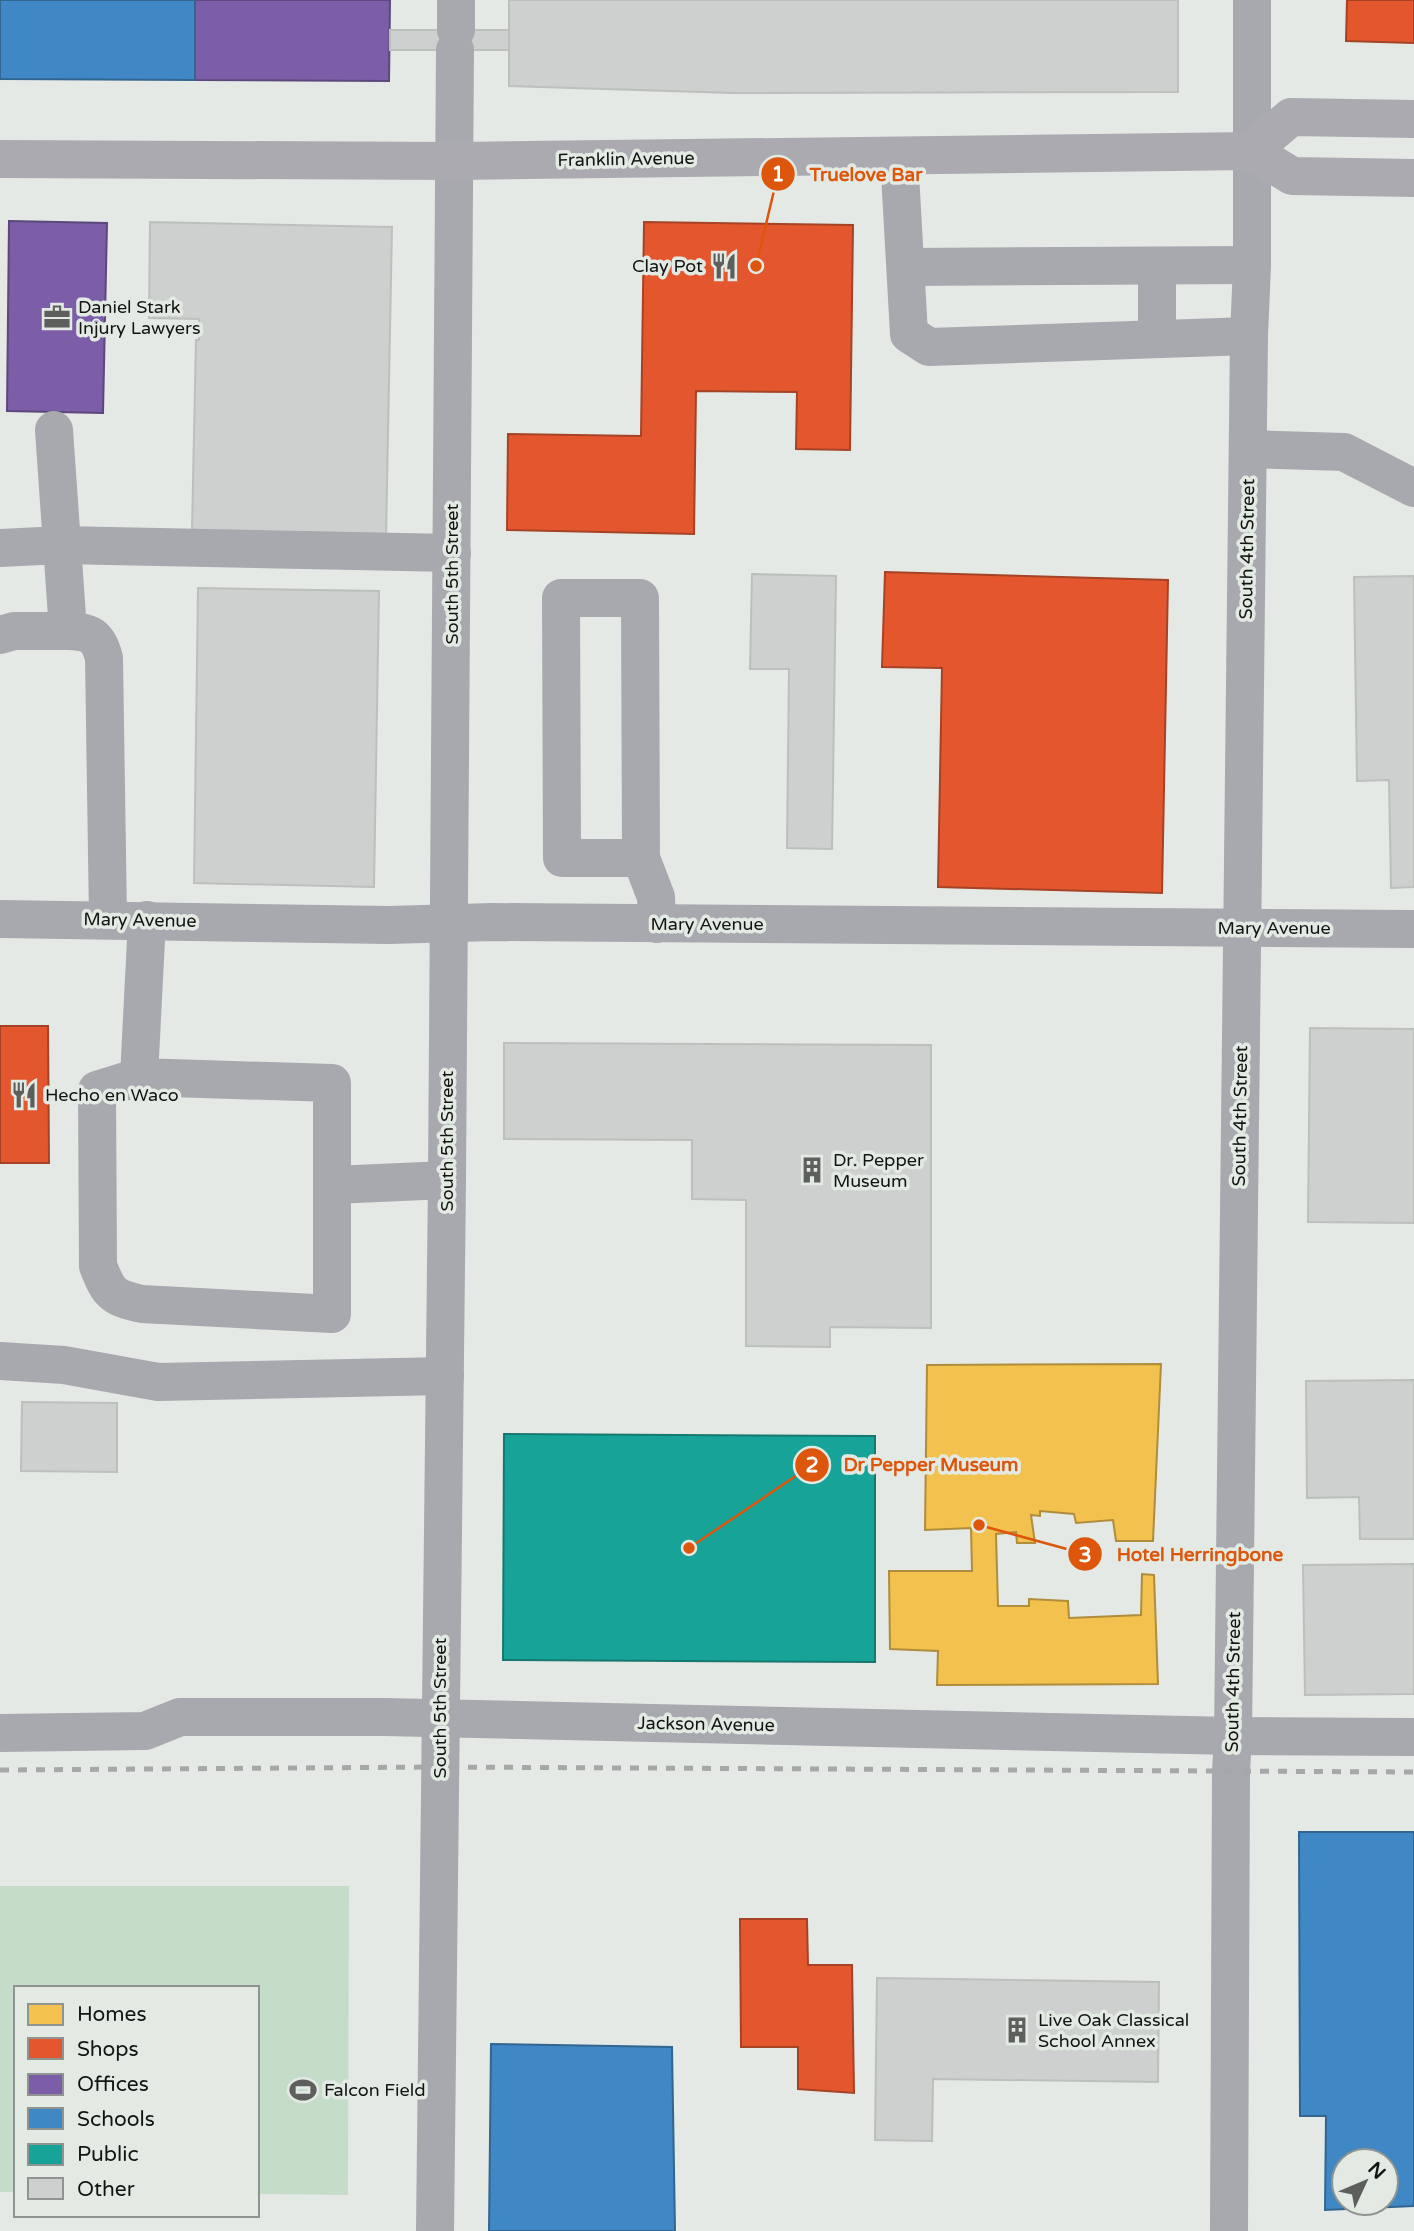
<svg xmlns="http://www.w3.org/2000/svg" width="1414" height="2231" font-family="'Varela Round',sans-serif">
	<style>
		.green { fill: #c5dcc9 }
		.homes { fill: #f2c14e; stroke: #af8d3c; stroke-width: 2 }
		.shops { fill: #e4572e; stroke: #a54326; stroke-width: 2 }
		.offices { fill: #7b5ea7; stroke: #5c487a; stroke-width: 2 }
		.schools { fill: #3f88c5; stroke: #32658f; stroke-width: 2; fill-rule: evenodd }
		.public { fill: #17a398; stroke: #167870; stroke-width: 2 }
		.building { fill: #cdd0ce; stroke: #bcc0bd; stroke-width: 2 }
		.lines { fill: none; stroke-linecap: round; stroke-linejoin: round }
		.minor { stroke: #a8a8af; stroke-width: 38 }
		.major { stroke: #aaaab0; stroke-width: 38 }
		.rail { stroke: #a5a7a9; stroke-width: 5; stroke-dasharray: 9 9; stroke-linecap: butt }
		.labels { text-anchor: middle; stroke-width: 7; stroke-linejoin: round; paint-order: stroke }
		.street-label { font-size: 18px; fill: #121412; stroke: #e3eae4 }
		.poi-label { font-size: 18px; fill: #121412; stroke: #e3eae4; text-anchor: start }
		.leader { fill: none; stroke: #dd560c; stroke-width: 2.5 }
		.callout-dot { fill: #dd560c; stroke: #e3eae4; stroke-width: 2.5 }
		.mark-label { font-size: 21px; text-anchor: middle; font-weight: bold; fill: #fff }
		.callout-label { font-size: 19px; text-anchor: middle; font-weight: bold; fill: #dd560c; stroke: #e3eae4; stroke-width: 7; stroke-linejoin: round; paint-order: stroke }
	</style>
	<rect width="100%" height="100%" fill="#e4e9e5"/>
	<polygon class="green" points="0,1886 349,1886 348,2195 257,2194 257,1988 16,1988 16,2192 0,2192"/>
	<polygon class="homes" points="1161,1364 1153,1541 1116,1541 1113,1520 1076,1523 1074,1514 1040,1511 1040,1516 1031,1515 1035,1543 1017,1543 1016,1532 996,1534 998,1606 1029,1606 1029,1599 1068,1601 1069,1618 1141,1615 1142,1574 1154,1575 1158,1684 937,1685 938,1651 890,1649 889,1571 972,1571 971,1528 925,1530 927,1365"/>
	<g class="shops">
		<polygon points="1347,0 1414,0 1414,43 1346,41"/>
		<polygon points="644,222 853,225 850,450 796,449 797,392 696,391 694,534 507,530 508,434 641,436"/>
		<polygon points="885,572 1168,580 1162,893 938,887 942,668 882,667"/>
		<polygon points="0,1026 48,1026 49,1163 0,1163"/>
		<polygon points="740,1919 807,1919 808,1965 852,1965 854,2093 798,2089 798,2047 741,2047"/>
	</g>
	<g class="offices">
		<polygon points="195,0 390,0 389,81 195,80"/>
		<polygon points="9,221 107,223 103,413 7,411"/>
	</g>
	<g class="schools">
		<polygon points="0,0 195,0 195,80 0,79"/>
		<path d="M 1299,1832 L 1414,1832 L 1414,2206 L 1325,2210 L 1326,2116 L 1300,2116 ZM 1344,2161 L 1386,2161 L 1386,2203 L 1344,2203 Z"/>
		<polygon points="491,2044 672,2047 675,2231 489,2231"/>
	</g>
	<polygon class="public" points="504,1434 875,1436 875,1662 503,1660"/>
	<g class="building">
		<polygon points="509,0 1178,0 1178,92 733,93 509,86"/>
		<rect x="390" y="30" width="119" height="20"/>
		<polygon points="150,222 392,227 386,536 192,531 196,340 199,340 199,319 149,318"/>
		<polygon points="752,574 836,576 832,849 787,848 789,669 750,669"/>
		<polygon points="1414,576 1414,887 1391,888 1389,780 1357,781 1354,577"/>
		<polygon points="198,588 379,591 374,887 194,883"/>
		<polygon points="1310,1028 1414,1029 1414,1223 1308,1222"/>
		<polygon points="504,1043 931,1045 931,1328 830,1327 830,1347 746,1346 746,1200 692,1199 692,1140 504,1139"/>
		<polygon points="1414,1380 1414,1539 1360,1539 1359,1497 1307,1498 1306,1381"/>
		<polygon points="22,1402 117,1403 117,1472 21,1471"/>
		<polygon points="1414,1564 1414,1694 1305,1695 1303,1565"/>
		<polygon points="877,1978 1159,1982 1158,2082 933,2079 932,2141 875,2140"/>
	</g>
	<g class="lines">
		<g class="minor">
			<polyline points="456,0 456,30"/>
			<polyline points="899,156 909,334 929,347 1249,336"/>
			<polyline points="906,267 1252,265"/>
			<polyline points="1157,339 1157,268"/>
			<path d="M 54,430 L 68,631 C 90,632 98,635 104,658 L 108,919"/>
			<polyline points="1248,449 1344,452 1414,488"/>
			<polyline points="0,548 61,545 452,553"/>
			<polyline points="0,635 14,631 68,631"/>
			<polyline points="641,858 562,858 561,598 640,598 641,858 656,897 657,924"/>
			<polyline points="0,919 389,925 493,922 1414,929"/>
			<path d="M 139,1077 L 97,1090 L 98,1266 C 109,1294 113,1298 142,1304 L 332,1314 L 332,1083 L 139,1077 L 147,920"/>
			<polyline points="333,1185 447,1180"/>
			<polyline points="0,1361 64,1365 158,1382 445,1376"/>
			<polyline points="0,1733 145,1731 180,1717 384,1717 1233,1736 1414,1737"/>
			<polyline points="435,2231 447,1180 455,50"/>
			<polyline points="1229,2231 1231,1772 1233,1736 1249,336 1252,265 1252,0"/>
		</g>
		<g class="major">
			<polyline points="1251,151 1291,117 1414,119"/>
			<polyline points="0,159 455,161 1251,151 1292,176 1414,178"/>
		</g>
		<polyline class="rail" points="0,1770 440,1767 1414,1772"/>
	</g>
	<defs>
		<g id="restaurant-bare" transform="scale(2.1)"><path d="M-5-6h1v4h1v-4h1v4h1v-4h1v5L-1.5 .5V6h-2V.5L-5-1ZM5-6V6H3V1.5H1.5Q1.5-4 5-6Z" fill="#5c5f5c" stroke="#e3eae4" stroke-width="2.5" paint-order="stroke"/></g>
		<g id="office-bare" transform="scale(2.1)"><path d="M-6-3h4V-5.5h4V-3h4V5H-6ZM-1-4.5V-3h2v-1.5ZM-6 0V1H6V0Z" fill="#5c5f5c" stroke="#e3eae4" stroke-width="2.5" paint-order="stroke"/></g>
		<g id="building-bare" transform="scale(2.1)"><path d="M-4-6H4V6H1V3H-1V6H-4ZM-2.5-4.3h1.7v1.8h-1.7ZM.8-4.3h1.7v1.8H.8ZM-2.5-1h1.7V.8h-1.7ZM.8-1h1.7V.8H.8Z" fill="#5c5f5c" stroke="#e3eae4" stroke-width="2.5" paint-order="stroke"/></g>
		<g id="stadium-bare" transform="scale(2.1)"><path d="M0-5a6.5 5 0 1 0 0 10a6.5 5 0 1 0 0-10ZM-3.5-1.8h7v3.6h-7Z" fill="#5c5f5c" stroke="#e3eae4" stroke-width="2.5" paint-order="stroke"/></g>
	</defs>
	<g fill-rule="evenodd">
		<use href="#restaurant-bare" x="724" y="266"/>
		<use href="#office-bare" x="57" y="317"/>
		<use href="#restaurant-bare" x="24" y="1095"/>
		<use href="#building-bare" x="812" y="1170"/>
		<use href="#building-bare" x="1017" y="2030"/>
		<use href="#stadium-bare" x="303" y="2090"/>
	</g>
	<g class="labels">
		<g class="street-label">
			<text transform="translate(626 159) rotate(-1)" y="6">Franklin Avenue</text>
			<text transform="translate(1247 549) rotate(-89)" y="6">South 4th Street</text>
			<text transform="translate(452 574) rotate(-90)" y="6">South 5th Street</text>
			<text transform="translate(140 920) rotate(1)" y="6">Mary Avenue</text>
			<text x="707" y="930">Mary Avenue</text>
			<text x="1274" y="934">Mary Avenue</text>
			<text transform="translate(1240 1116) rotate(-89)" y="6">South 4th Street</text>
			<text transform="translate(447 1141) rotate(-90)" y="6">South 5th Street</text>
			<text transform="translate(1233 1682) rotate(-89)" y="6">South 4th Street</text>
			<text transform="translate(440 1708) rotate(-90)" y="6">South 5th Street</text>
			<text transform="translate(706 1724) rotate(1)" y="6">Jackson Avenue</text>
		</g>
		<g class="poi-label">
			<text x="703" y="272" text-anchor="end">Clay Pot</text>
			<text x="78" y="313">Daniel Stark<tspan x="78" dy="21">Injury Lawyers</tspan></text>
			<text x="45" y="1101">Hecho en Waco</text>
			<text x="833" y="1166">Dr. Pepper<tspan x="833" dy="21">Museum</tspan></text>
			<text x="1038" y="2026">Live Oak Classical<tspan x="1038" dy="21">School Annex</tspan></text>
			<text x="324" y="2096">Falcon Field</text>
		</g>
	</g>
	<path class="leader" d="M756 266L778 174M689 1548L812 1465M979 1525L1085 1554"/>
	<g class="callout-dot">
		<circle cx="756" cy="266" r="7"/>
		<circle cx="689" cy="1548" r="7"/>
		<circle cx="979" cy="1525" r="7"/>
		<circle cx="778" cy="174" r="18"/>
		<circle cx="812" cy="1465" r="18"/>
		<circle cx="1085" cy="1554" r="18"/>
	</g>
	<g class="mark-label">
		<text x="778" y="181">1</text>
		<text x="812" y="1472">2</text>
		<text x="1085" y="1562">3</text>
	</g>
	<g class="callout-label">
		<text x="866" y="181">Truelove Bar</text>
		<text x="931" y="1471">Dr Pepper Museum</text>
		<text x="1200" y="1561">Hotel Herringbone</text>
	</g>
	<rect x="14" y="1986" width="245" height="231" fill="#e3eae4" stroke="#8f9490" stroke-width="2"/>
	<rect x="28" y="2004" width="35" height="21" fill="#f2c14e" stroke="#8f9490" stroke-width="2"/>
	<text x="77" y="2021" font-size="21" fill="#121412">Homes</text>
	<rect x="28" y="2038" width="35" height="21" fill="#e4572e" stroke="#8f9490" stroke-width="2"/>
	<text x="77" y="2056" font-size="21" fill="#121412">Shops</text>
	<rect x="28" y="2074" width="35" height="21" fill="#7b5ea7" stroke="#8f9490" stroke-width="2"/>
	<text x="77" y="2091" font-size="21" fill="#121412">Offices</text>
	<rect x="28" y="2108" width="35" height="21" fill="#3f88c5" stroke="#8f9490" stroke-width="2"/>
	<text x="77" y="2126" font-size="21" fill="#121412">Schools</text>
	<rect x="28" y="2144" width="35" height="21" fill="#17a398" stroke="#8f9490" stroke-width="2"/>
	<text x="77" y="2161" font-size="21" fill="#121412">Public</text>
	<rect x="28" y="2178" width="35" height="21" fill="#cdd0ce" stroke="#8f9490" stroke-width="2"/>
	<text x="77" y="2196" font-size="21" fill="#121412">Other</text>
	<g transform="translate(1365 2182) rotate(46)"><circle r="33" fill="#e3eae4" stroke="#8f9490" stroke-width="2"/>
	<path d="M0-5L12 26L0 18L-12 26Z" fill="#5c5f5c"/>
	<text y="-10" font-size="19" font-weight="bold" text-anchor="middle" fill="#121412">N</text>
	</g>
</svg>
